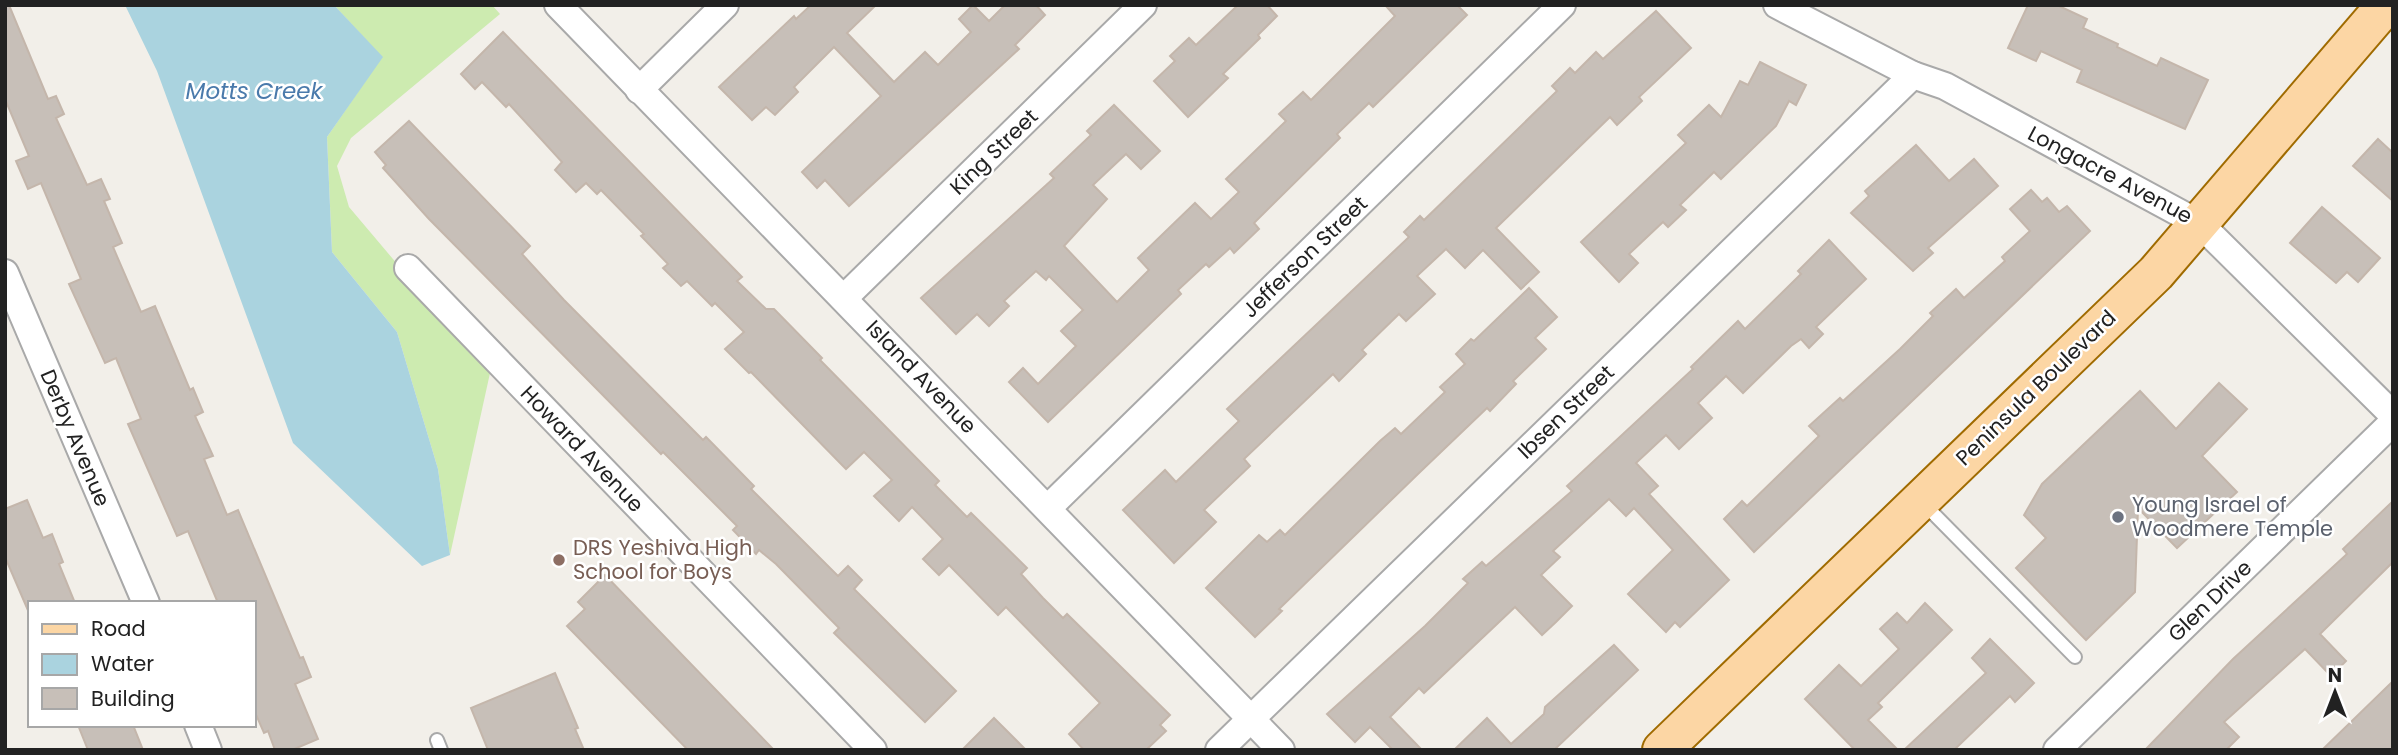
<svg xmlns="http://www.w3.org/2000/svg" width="2398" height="755" font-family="Poppins,sans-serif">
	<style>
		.grass { fill: #cdebb0 }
		.water { fill: #aad3df }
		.building { fill: #c7bfb8; stroke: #c4b6ab; stroke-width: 2 }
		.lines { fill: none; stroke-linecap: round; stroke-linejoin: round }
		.lane-casing { stroke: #a9a9a9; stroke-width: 16 }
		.street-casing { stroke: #a9a9a9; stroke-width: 30 }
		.primary-casing { stroke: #a06b00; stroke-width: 42 }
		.lane { stroke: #fff; stroke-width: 12 }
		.street { stroke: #fff; stroke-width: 26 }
		.primary { stroke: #fcd6a4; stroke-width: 38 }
		.worship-dot { fill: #6b7280; stroke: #fff; stroke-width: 2.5 }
		.education-dot { fill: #8d6e63; stroke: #fff; stroke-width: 2.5 }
		.labels { text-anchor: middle; stroke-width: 5; stroke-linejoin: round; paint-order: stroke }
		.street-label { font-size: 21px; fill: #222; stroke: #fff }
		.worship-label { font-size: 21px; fill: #5b616d; stroke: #fff; text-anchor: start }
		.education-label { font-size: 21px; fill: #785e54; stroke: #fff; text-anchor: start }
		.water-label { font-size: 23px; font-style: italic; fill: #4a7aab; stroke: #fff }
	</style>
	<rect width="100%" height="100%" fill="#f2efe9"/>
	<polygon class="grass" points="334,5 492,5 500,14 351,138 337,166 349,207 409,278 492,364 450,555 438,469 397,332 332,252 327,137 382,57"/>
	<polygon class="water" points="125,5 334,5 383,57 327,137 332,252 397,332 438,469 450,555 422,566 293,443 157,71"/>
	<g class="building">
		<polygon points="5,5 9,5 48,99 56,96 64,114 56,118 87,185 101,179 110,199 104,201 122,243 113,247 141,312 155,306 190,390 193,388 203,412 195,416 213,456 204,459 227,515 238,510 300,658 303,657 311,677 295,684 318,739 292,750 275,750 268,731 264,733 254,710 254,603 218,603 188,531 177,536 128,424 141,419 116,358 105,363 69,284 81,279 41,183 28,189 16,161 29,156 5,99"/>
		<polygon points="811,5 876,5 847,33 894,82 925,52 938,65 971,32 959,19 973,5 989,21 1005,5 1036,5 1045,15 1015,45 1019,49 849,206 825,180 817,188 802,172 881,96 834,47 794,87 798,92 775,115 766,107 752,120 719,87 794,16 796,19"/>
		<polygon points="1238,5 1267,5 1277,16 1258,35 1260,38 1223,74 1228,78 1188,117 1154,81 1175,61 1170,56 1189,38 1196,45"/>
		<polygon points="1385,5 1457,5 1467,15 1373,107 1369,103 1337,134 1340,138 1254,223 1259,229 1234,253 1230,248 1209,267 1206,264 1178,290 1181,294 1048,422 1009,382 1023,368 1038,384 1076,346 1061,331 1083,310 1049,276 1046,280 1036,271 1004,301 1009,306 989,326 977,314 956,334 921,298 1054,178 1050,174 1091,135 1087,131 1114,105 1160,151 1141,169 1126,154 1093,185 1107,199 1064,246 1117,302 1149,270 1138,258 1195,203 1211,219 1239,192 1226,179 1286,121 1279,114 1303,92 1311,100 1395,16"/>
		<polygon points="2028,5 2057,5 2087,19 2083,28 2118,44 2117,47 2157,66 2161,58 2208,80 2185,129 2077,82 2082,70 2041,51 2036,61 2008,48"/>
		<polygon points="1656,11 1691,48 1639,97 1642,101 1617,125 1610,117 1496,228 1539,272 1521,289 1483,250 1465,268 1446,249 1417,276 1435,294 1406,321 1399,314 1362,350 1366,354 1339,381 1333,374 1244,459 1250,466 1204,510 1216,522 1174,563 1123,510 1165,470 1176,482 1239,421 1227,409 1409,237 1404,232 1420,216 1424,220 1557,91 1552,86 1570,68 1575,73 1596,52 1603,59"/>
		<polygon points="503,32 742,277 737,281 766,309 774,309 822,358 820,360 939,481 935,485 967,517 971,513 1027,568 1021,574 1043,598 1063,618 1067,614 1170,715 1160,725 1166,731 1146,750 1084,750 1069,734 1100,703 1006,607 998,615 949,565 939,575 923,559 943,539 912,507 899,521 874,496 892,480 864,452 846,469 751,372 749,373 725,349 744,332 715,303 712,306 687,281 681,286 663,268 668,264 641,236 644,234 601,190 597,194 586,183 576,192 555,170 562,162 509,104 506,107 482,82 475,89 461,74"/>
		<polygon points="1760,62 1806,85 1796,105 1789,101 1776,126 1721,179 1714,172 1680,205 1686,210 1668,227 1663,222 1629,254 1638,263 1619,282 1581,242 1686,143 1678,135 1709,105 1721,117 1740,81 1748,85"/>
		<polygon points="409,121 530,246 522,254 564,300 703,440 706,437 754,486 751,489 838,576 848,566 862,580 854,589 956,691 925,722 834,633 839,628 776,564 759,550 756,554 733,530 737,526 663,452 661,454 429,219 383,168 386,165 375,152"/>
		<polygon points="2378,139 2393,153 2393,201 2353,166"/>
		<polygon points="1916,145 1949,181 1974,159 1998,186 1928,248 1933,253 1913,271 1851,213 1869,196 1865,191"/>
		<polygon points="2031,190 2042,202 2047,198 2059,212 2067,206 2090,231 1754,552 1724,519 1742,501 1747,506 1819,436 1809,426 1840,398 1843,401 1900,349 1933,316 1930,313 1956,289 1964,298 2005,261 2002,257 2030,231 2010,209"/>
		<polygon points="2322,207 2380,258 2358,282 2347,272 2336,283 2290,243"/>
		<polygon points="1829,240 1866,279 1816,327 1823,334 1809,348 1801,339 1791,346 1743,393 1726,376 1698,403 1712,418 1679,449 1666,435 1636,463 1658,486 1649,494 1729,580 1680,627 1675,622 1666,632 1628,594 1673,550 1634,508 1626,516 1609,499 1553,551 1560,557 1541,575 1572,606 1556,622 1542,635 1515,607 1424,693 1419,688 1390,717 1422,750 1393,750 1370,727 1355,742 1327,714 1425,626 1468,583 1463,579 1482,562 1486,566 1572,491 1567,486 1693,369 1691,367 1738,321 1745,329 1801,274 1798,271"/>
		<polygon points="1529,288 1557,317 1535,338 1546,349 1513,381 1516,384 1490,411 1487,408 1419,473 1279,609 1282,611 1255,637 1206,588 1259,535 1267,542 1280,530 1285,535 1380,441 1395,428 1401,434 1445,392 1440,387 1465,364 1456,354 1471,339 1474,341"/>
		<polygon points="2219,383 2247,409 2202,456 2237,492 2177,548 2138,508 2135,592 2086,640 2016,568 2046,538 2024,515 2042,484 2140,391 2176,429"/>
		<polygon points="27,500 43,538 52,534 63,562 59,564 75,603 30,603 30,615 5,557 5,509"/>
		<polygon points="2393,501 2393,562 2320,634 2346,661 2331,676 2305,649 2224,722 2239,737 2226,750 2145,750 2233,659 2347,554 2343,549"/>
		<polygon points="605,575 774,750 688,750 567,626 585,609 578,602"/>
		<polygon points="1925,603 1952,630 1878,703 1882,707 1868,720 1898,750 1855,750 1805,699 1839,665 1861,686 1899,649 1880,629 1897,613 1907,623"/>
		<polygon points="1990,639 2034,683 2015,702 2010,696 1954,750 1904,750 1986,673 1972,658"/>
		<polygon points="1614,645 1638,670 1554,750 1454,750 1487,718 1511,744 1544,714 1545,707"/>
		<polygon points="555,673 578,728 575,729 584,750 488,750 471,708"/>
		<polygon points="2393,681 2393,750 2322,750"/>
		<polygon points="994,718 1026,750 962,750"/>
		<polygon points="78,725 133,725 143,750 88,750"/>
	</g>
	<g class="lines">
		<g class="lane-casing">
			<g id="lane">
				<polyline points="1922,502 2075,657"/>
				<polyline points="437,740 441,750"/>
			</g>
		</g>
		<g class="street-casing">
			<g id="street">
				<polyline points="558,5 1281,750"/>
				<polyline points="1777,5 1913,75 1945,86 2200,224 2393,415"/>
				<polyline points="639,90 725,5"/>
				<polyline points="408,268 873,750"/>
				<polyline points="5,273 146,603"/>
				<polyline points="844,298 1143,5"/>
				<polyline points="1048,508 1562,5"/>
				<polyline points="198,725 208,750"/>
				<polyline points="1219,750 1913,75"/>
				<polyline points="2057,750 2393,422"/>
			</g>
		</g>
		<g class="primary-casing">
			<polyline id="primary" points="1662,750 2156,273 2386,5"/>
		</g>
		<use href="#lane" class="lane"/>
		<use href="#street" class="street"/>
		<use href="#primary" class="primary"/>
	</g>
	<circle class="worship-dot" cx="2118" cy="517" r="7"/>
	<circle class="education-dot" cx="559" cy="560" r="7"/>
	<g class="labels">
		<g class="street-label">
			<text transform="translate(994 152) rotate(-44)" y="7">King Street</text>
			<text transform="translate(2110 175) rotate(28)" y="7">Longacre Avenue</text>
			<text transform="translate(1305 257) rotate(-44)" y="7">Jefferson Street</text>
			<text transform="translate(921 377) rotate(46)" y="7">Island Avenue</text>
			<text transform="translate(2036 388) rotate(-44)" y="7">Peninsula Boulevard</text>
			<text transform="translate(1566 412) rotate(-44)" y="7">Ibsen Street</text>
			<text transform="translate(75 438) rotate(67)" y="7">Derby Avenue</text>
			<text transform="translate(582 449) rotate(46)" y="7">Howard Avenue</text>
			<text transform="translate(2210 601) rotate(-44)" y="7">Glen Drive</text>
		</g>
		<g class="worship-label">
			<text x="2132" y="512">Young Israel of<tspan x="2132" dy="24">Woodmere Temple</tspan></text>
		</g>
		<g class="education-label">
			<text x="573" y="555">DRS Yeshiva High<tspan x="573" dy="24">School for Boys</tspan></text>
		</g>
		<g class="water-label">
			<text x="254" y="99">Motts Creek</text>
		</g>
	</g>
	<rect width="2398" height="755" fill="none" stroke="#222222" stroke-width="14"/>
	<rect x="28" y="601" width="228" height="126" fill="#ffffff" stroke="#a7a7a7" stroke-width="2"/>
	<rect x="42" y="624" width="35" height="10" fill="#fcd6a4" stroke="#a7a7a7" stroke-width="2"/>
	<text x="91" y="636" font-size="21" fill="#222222">Road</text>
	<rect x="42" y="654" width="35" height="21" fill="#aad3df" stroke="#a7a7a7" stroke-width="2"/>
	<text x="91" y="671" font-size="21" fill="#222222">Water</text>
	<rect x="42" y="688" width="35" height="21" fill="#c7bfb8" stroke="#a7a7a7" stroke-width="2"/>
	<text x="91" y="706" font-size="21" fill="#222222">Building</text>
	<g transform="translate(2335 692)" stroke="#ffffff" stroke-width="5" paint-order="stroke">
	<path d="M0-5L12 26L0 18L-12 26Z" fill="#222222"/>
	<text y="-10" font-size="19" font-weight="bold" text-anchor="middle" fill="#222222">N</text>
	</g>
</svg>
